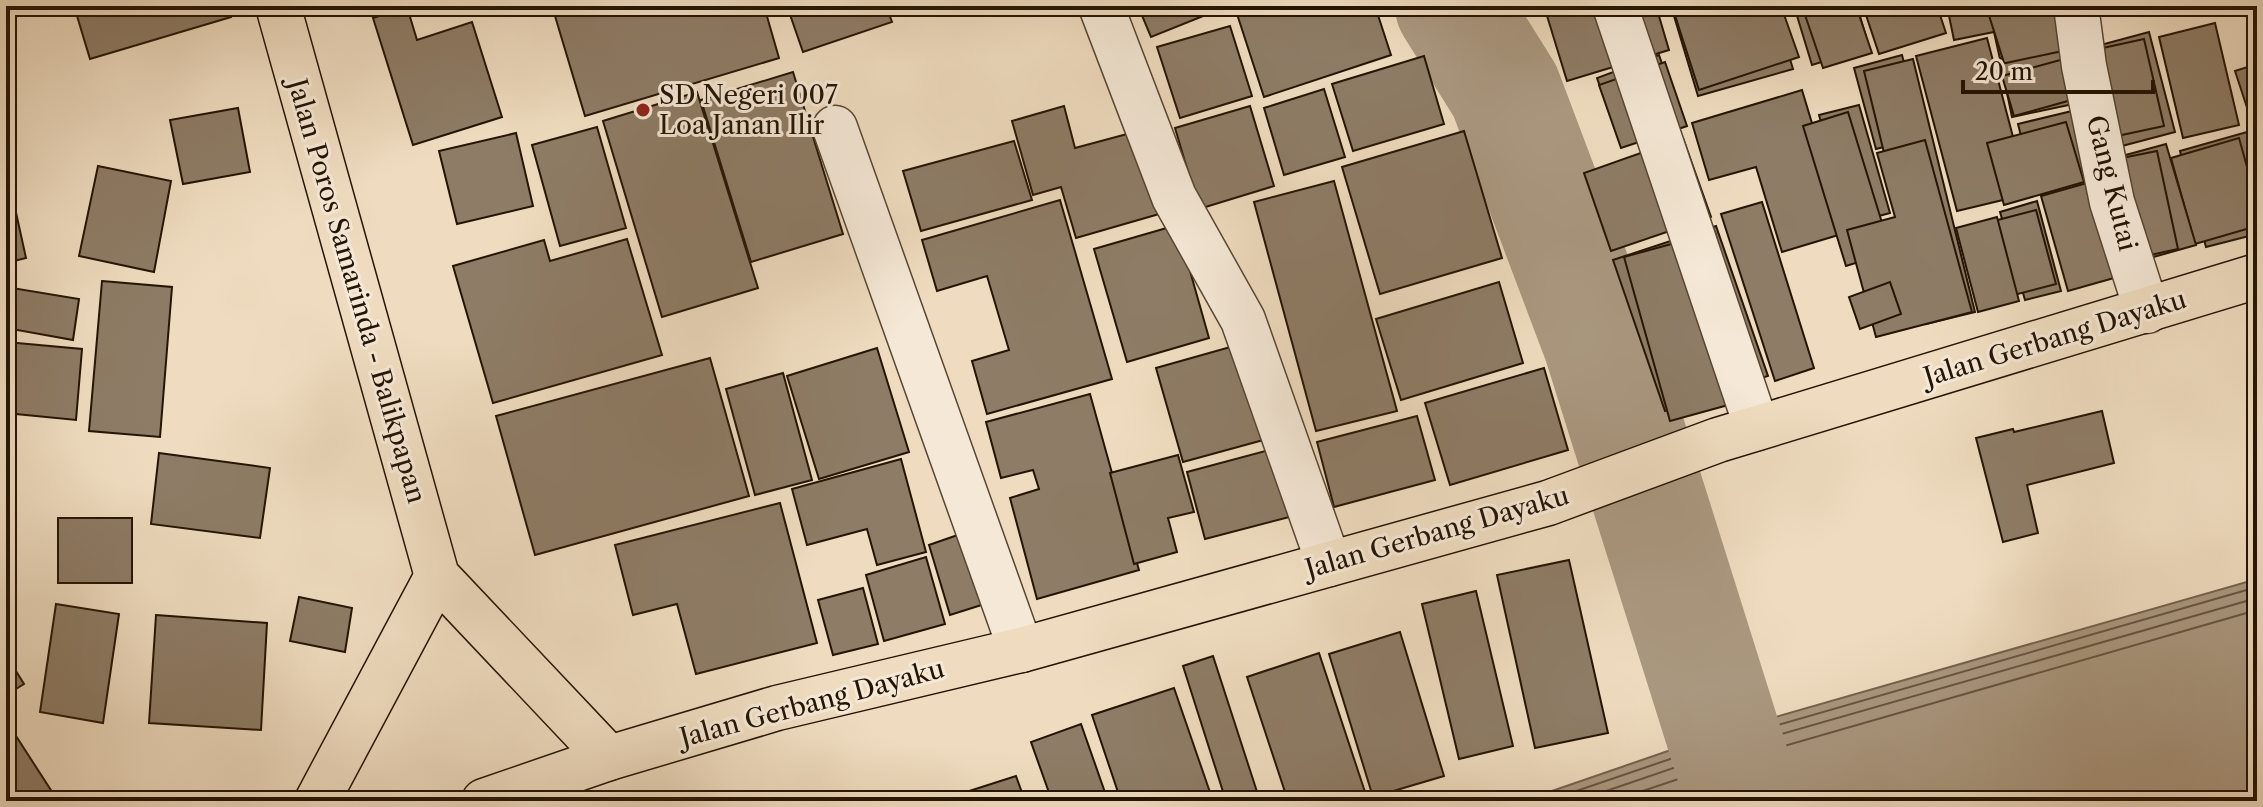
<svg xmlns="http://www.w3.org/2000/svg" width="2263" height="807" font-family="'Libre Caslon Text',serif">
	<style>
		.water { fill: #aa9880; stroke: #74634e; stroke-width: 2 }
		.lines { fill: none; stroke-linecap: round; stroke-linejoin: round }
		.shore { stroke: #675642; stroke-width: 2 }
		.river { stroke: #aa9880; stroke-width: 114 }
		.building { fill: #8e7c66; stroke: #241404; stroke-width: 2 }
		.street-casing { stroke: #574633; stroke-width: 47 }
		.highway-casing { stroke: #241404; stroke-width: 47 }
		.street { stroke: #f5e8d6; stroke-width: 44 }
		.highway { stroke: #efdcc0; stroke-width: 44 }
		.poi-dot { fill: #8f2418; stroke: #f5e8d6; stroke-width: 3 }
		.labels { text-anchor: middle; stroke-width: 6; stroke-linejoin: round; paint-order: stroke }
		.poi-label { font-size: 26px; fill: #241404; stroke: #f5e8d6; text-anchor: start }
		.street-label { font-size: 26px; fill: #241404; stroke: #f5e8d6 }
	</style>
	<rect width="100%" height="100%" fill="#efdcc0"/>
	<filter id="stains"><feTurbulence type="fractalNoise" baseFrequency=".0025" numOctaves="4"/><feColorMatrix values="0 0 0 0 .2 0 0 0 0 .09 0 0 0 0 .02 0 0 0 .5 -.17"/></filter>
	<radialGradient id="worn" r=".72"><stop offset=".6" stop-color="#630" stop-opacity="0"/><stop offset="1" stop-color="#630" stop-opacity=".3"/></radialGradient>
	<polygon class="water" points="2257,579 2257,801 1523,801 1723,732"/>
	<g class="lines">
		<g class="shore">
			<polyline points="1547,801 1726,740 2257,587"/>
			<polyline points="1577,801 1729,749 2257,598"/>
			<polyline points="1613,801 1732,761 2257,610"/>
		</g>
		<polyline class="river" points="1452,6 1505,91 1600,343 1744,801"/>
	</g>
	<g class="building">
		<polygon points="74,6 228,6 231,17 90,59"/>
		<polygon points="552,6 764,6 779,58 585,116"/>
		<polygon points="787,6 886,6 892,22 803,52"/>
		<polygon points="1138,6 1228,6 1151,37"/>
		<polygon points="1251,6 1375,6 1391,55 1264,97 1236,11"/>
		<polygon points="1506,6 1533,6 1510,15"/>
		<polygon points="1544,6 1656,6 1669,50 1567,81"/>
		<polygon points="1671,6 1774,6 1793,69 1698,96"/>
		<polygon points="1672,6 1781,6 1799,57 1699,90"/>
		<polygon points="1794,6 1857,6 1869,47 1812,65"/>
		<polygon points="1802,6 1856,6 1872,53 1823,68"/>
		<polygon points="1863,6 1937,6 1946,33 1879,54"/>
		<polygon points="1947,6 2058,6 2066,44 2000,59 1994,32 1954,40"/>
		<polygon points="1986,6 2061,6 2075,47 2006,69"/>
		<polygon points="407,7 417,40 472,22 502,117 413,145 373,18"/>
		<polygon points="2215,23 2239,125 2183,138 2159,37"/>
		<polygon points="1230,26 1252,96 1180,118 1157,47"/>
		<polygon points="2149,32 2175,132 2122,146 2097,46"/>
		<polygon points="1987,38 2028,194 1957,211 1916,56"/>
		<polygon points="2144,39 2164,126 2117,136 2098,49"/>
		<polygon points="2072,49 2083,102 2012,117 2001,64"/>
		<polygon points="1659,55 1683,123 1621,145 1597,78"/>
		<polygon points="1902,55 1924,137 1876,149 1854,68"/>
		<polygon points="1424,56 1444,124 1353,151 1332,84"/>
		<polygon points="1913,59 1975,312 1926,324 1864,71"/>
		<polygon points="2064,59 2075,99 2014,116 2002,76"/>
		<polygon points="1665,62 1687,126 1621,148 1599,85"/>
		<polygon points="2257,64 2257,138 2235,71"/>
		<polygon points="793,72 843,234 751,262 701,100"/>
		<polygon points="1324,89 1345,157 1284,175 1264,108"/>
		<polygon points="1802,90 1845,233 1782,252 1756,167 1709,180 1692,123"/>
		<polygon points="697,92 758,288 662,317 603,121"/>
		<polygon points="1859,105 1890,213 1849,224 1819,115"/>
		<polygon points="1064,106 1075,148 1142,130 1166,212 1076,238 1061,187 1033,195 1012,121"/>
		<polygon points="1250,106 1274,186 1199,209 1175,128"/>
		<polygon points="238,108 250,172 183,184 170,120"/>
		<polygon points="2072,111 2088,175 2034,188 2018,124"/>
		<polygon points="1848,112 1891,252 1846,266 1803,126"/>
		<polygon points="2066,122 2084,182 2004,205 1987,143"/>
		<polygon points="597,127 626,228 560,246 532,145"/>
		<polygon points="1464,131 1502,258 1380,294 1342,167"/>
		<polygon points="2247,132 2257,167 2257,234 2206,247 2180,151"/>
		<polygon points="516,133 533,206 457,224 439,151"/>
		<polygon points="1683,138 1711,217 1611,251 1584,173"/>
		<polygon points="2239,138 2257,203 2257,226 2195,244 2171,158"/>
		<polygon points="1925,140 1972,312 1876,337 1847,230 1895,217 1877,153"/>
		<polygon points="1014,141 1032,200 921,231 903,171"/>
		<polygon points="2166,144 2196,245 2150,258 2122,156"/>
		<polygon points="2157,151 2178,249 2141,257 2122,158"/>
		<polygon points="98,166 171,181 154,272 79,256"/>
		<polygon points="6,167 26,258 6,263"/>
		<polygon points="2101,179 2128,274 2068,291 2041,196"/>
		<polygon points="1334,181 1397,411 1316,431 1254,202"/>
		<polygon points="1060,200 1112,379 987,414 972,361 1009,350 987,276 937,291 922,240"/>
		<polygon points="2037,201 2061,291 2025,300 2000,212"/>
		<polygon points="1762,202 1814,368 1775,381 1721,214"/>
		<polygon points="2036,210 2056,284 2010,296 1990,222"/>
		<polygon points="1997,217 2019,301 1978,312 1956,228"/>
		<polygon points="1177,225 1209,338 1127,362 1094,249"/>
		<polygon points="1716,226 1768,376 1665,411 1613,260"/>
		<polygon points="1715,232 1761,396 1670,421 1624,257"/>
		<polygon points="627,239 662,355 493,403 453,266 544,240 550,261"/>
		<polygon points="102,281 172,287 160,437 89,431"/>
		<polygon points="1499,282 1523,363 1401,400 1376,319"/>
		<polygon points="1890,282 1901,314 1860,329 1849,297"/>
		<polygon points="6,287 79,299 73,340 6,328"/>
		<polygon points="6,342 82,349 76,420 6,413"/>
		<polygon points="1241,344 1267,439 1183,462 1156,368"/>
		<polygon points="877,348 909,452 819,479 787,376"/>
		<polygon points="710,358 749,496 535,555 496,416"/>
		<polygon points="1544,368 1568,450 1450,485 1425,403"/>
		<polygon points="783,373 812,480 755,495 726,389"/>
		<polygon points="1090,394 1139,570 1037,599 1010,498 1039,489 1033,470 1001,478 986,422"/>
		<polygon points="2102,411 2114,463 2027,485 2038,533 2003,542 1976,438 2013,429 2014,432"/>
		<polygon points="1417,416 1435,480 1334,507 1317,442"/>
		<polygon points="1284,446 1301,514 1205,539 1187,472"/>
		<polygon points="159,453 270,468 260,538 151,524"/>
		<polygon points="1178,455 1194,512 1168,518 1177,552 1134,564 1110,473"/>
		<polygon points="901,459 926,552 877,565 867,529 807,545 792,489"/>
		<polygon points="780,503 817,643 696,674 677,604 633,615 615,545"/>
		<rect x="58" y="518" width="74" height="65"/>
		<polygon points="972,530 994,601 950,615 929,545"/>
		<polygon points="926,557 945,624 884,641 866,575"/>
		<polygon points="1569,560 1608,733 1535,748 1497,575"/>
		<polygon points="863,588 878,644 833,655 818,600"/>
		<polygon points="1476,591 1513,746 1459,759 1422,604"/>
		<polygon points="299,597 352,608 345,652 290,641"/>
		<polygon points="56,604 119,614 103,723 40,712"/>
		<polygon points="156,615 267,623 261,730 149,723"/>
		<polygon points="1400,632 1444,776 1373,797 1329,654"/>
		<polygon points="1319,653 1368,801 1288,801 1247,677"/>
		<polygon points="6,655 24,684 6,695"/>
		<polygon points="1213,656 1260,801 1226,801 1183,666"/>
		<polygon points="1174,688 1213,801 1121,801 1092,715"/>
		<polygon points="7,722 56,798 51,801 6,801"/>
		<polygon points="1081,724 1108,801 1052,801 1031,742"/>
		<polygon points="1016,776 1025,801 938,801"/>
		<polygon points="161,794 164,801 145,801"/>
	</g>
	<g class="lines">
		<g class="street-casing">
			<g id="street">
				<polyline points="1101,6 1174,197 1243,320 1329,564"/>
				<polyline points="1615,6 1757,428"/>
				<polyline points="2076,6 2084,66 2112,202 2147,311"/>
				<polyline points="835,128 1021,650"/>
			</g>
		</g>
		<g class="highway-casing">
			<g id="highway">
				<polyline points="278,6 437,576 609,758"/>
				<polyline points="317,801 437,576"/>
				<polyline points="484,801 609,758 777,708 1021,650 1548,503 1718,440 2257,276"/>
			</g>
		</g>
		<use href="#street" class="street"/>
		<use href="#highway" class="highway"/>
	</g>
	<circle class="poi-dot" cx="643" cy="110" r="8"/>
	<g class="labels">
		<g class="poi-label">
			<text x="659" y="104">SD Negeri 007<tspan x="659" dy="30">Loa Janan Ilir</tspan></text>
		</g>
		<g class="street-label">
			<text transform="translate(2112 183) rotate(76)" y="9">Gang Kutai</text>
			<text transform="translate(357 291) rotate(74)" y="9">Jalan Poros Samarinda - Balikpapan</text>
			<text transform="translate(2055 338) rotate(-17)" y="9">Jalan Gerbang Dayaku</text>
			<text transform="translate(1437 532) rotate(-16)" y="9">Jalan Gerbang Dayaku</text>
			<text transform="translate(812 703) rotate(-15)" y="9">Jalan Gerbang Dayaku</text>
		</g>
	</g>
	<rect width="2263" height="807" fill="none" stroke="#efdcc0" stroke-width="32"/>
	<rect x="8" y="8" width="2247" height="791" fill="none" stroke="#241404" stroke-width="4"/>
	<rect x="16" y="16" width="2231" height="775" fill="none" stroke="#241404" stroke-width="2"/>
	<path d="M1963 80v12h190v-12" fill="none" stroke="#241404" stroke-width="4"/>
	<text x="1975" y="80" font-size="24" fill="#241404" stroke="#f5e8d6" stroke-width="6" paint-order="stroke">20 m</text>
	<rect width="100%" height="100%" filter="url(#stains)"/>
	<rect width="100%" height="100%" fill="url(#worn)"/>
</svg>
